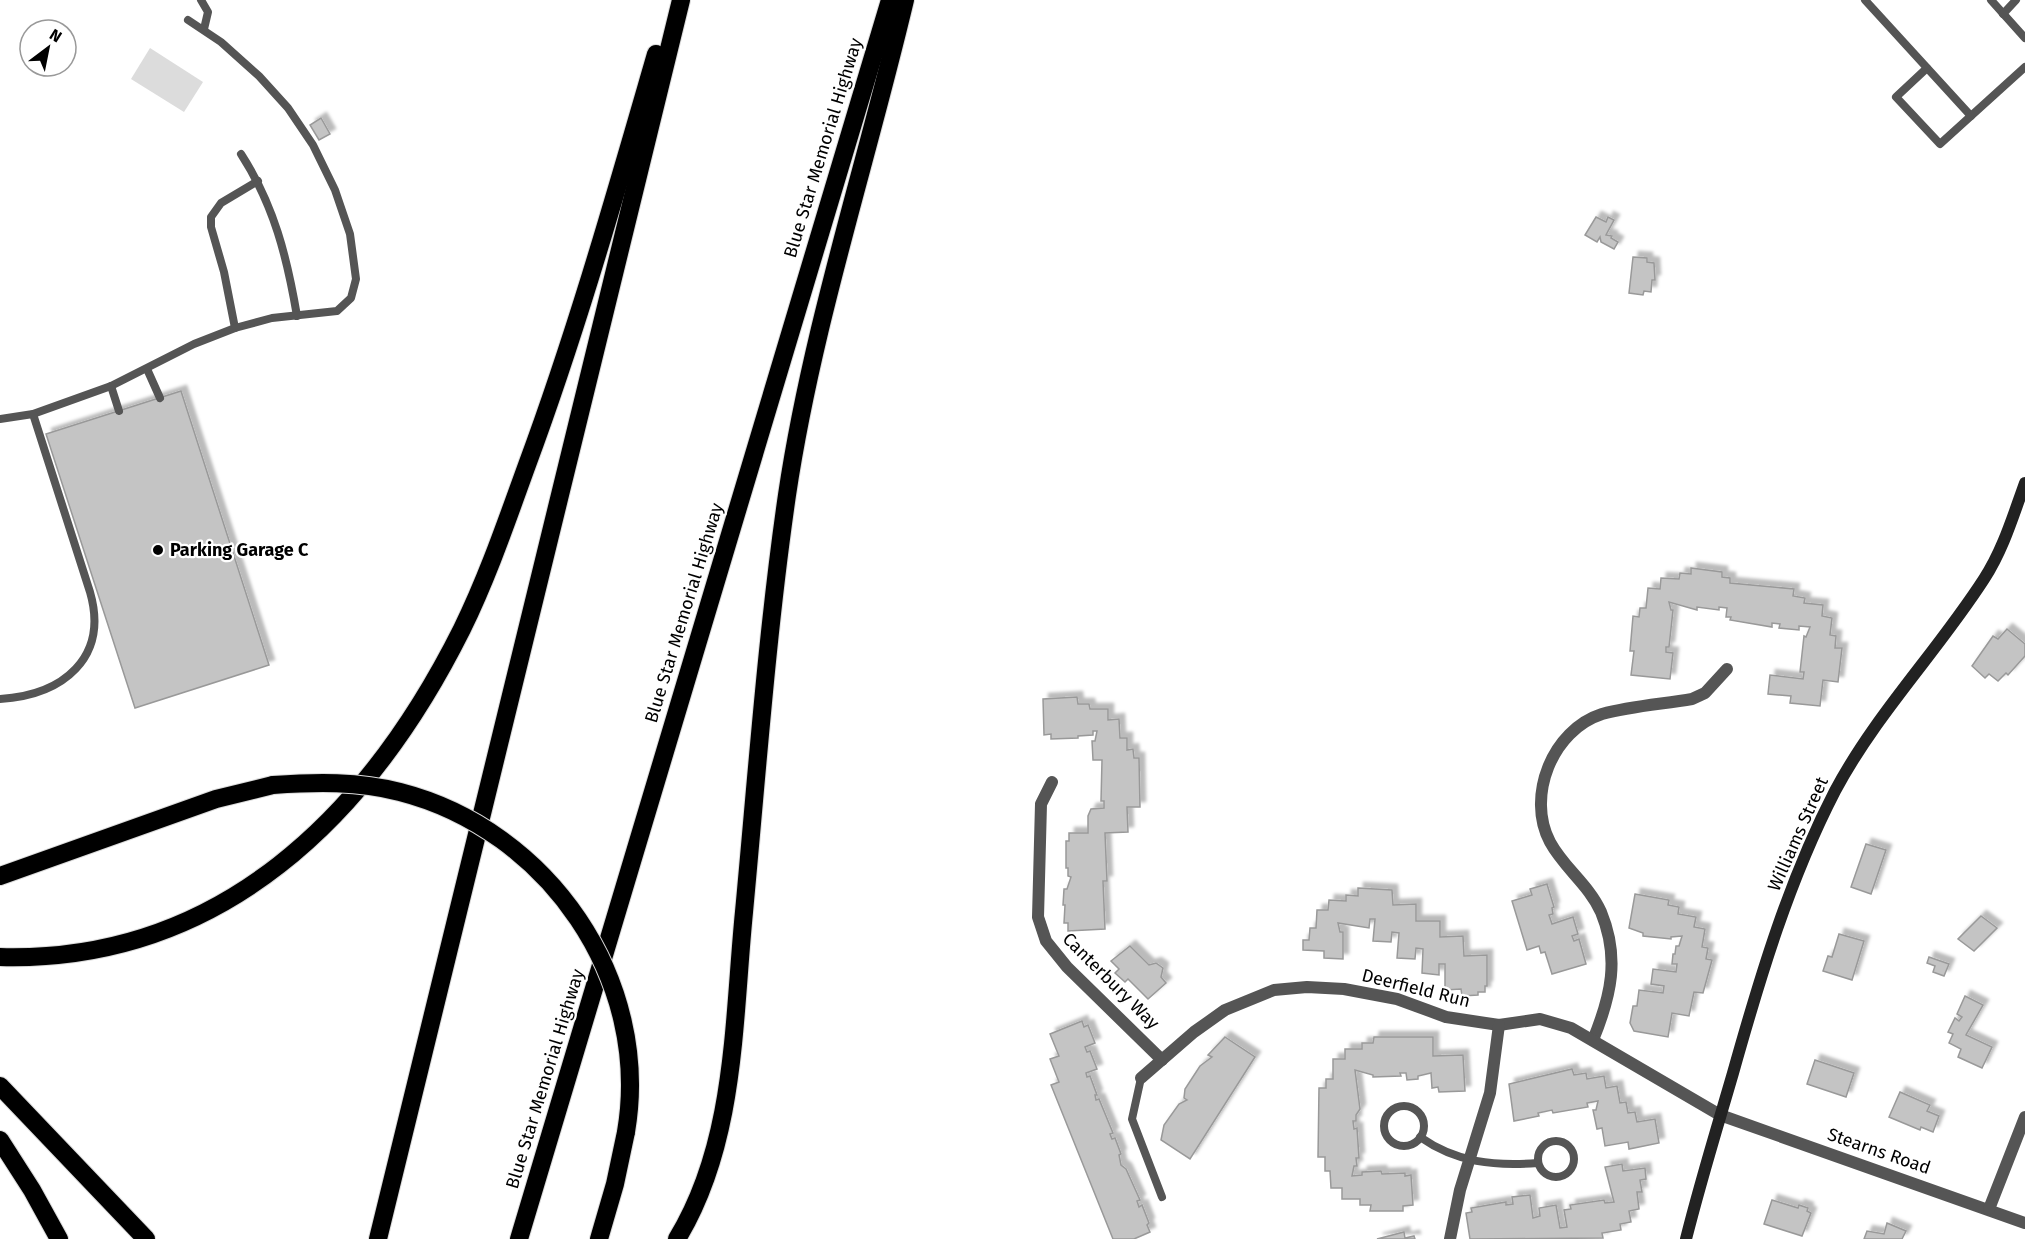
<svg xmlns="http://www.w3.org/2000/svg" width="2025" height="1239" font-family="'Fira Sans',sans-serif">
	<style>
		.garden { fill: #dcdcdc }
		.building { fill: #c4c4c4; stroke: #999; stroke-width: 1.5; filter: url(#shadow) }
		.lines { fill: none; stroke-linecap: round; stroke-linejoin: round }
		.highway-casing { stroke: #dbdbdb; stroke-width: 20 }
		.lane { stroke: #555; stroke-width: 8 }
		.street { stroke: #555; stroke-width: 12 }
		.secondary { stroke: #222; stroke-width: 12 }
		.highway { stroke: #000; stroke-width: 18 }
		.highway-bridge-casing { stroke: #dbdbdb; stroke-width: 20; stroke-linecap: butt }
		.highway-bridge { stroke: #000; stroke-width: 18 }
		.poi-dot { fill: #000; stroke: #fff; stroke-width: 2 }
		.labels { text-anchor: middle; stroke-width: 4.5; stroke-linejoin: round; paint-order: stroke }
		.street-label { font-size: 18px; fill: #000; stroke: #fff }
		.poi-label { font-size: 18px; font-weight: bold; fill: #000; stroke: #fff; text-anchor: start }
	</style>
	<defs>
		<filter id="shadow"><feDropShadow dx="5.5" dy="-5.5" stdDeviation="1.5" flood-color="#0004"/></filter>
	</defs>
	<rect width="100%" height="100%" fill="#fff"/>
	<polygon class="garden" points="150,48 203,82 184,112 131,79"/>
	<g class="building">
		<polygon points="321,118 330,134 319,140 310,125"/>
		<polygon points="1596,217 1606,222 1608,217 1614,220 1606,235 1612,236 1611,238 1618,242 1614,249 1601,242 1600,237 1597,242 1585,235"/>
		<polygon points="1633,257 1647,258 1647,262 1654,263 1655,280 1652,280 1651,292 1644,291 1643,295 1629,293"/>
		<polygon points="181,391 269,665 135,708 46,434"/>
		<polygon points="1691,568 1722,572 1722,577 1730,578 1730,583 1794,589 1793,596 1805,598 1804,603 1823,605 1822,616 1832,618 1830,635 1836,636 1835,648 1842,648 1838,682 1823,680 1820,706 1790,703 1791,696 1768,694 1770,675 1803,679 1804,672 1800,672 1804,636 1806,637 1810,627 1799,626 1799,630 1779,628 1780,624 1772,623 1772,627 1730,620 1731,617 1726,617 1727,608 1719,607 1719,610 1697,607 1697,610 1669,602 1671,610 1673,610 1669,647 1666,647 1666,652 1673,653 1670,679 1631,675 1634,651 1630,651 1633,616 1639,617 1640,608 1646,608 1648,588 1660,589 1661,578 1679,579 1680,573 1691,574"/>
		<polygon points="2007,629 2025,644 2025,656 2008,675 2006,673 1998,681 1989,674 1985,678 1972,666 1993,636 1998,639"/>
		<polygon points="1077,697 1078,704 1089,704 1090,709 1108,709 1108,720 1119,719 1120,738 1127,738 1127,750 1133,749 1134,758 1139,758 1140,807 1127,807 1128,832 1105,833 1107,881 1103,881 1105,929 1068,931 1068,923 1064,923 1065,905 1063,905 1064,889 1067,889 1071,877 1068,876 1068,868 1066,868 1066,841 1069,841 1069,833 1088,833 1088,816 1091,809 1104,808 1104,801 1101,801 1102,760 1093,760 1092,741 1095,741 1097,731 1093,731 1093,735 1078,736 1078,738 1051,739 1051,734 1044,735 1043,699"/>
		<polygon points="1866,844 1886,850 1871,894 1851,887"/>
		<polygon points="1547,884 1554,907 1552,908 1553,914 1549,915 1552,924 1573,917 1578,934 1572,936 1574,941 1579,939 1586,964 1552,974 1545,952 1541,953 1539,946 1527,950 1512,901 1532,895 1530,889"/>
		<polygon points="1358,888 1392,890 1393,905 1416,904 1416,921 1440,921 1440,937 1463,936 1464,956 1487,955 1487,986 1485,986 1485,992 1478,992 1478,995 1462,996 1461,989 1445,990 1445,964 1439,964 1439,975 1422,973 1423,949 1416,948 1415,959 1397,958 1399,933 1392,932 1391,942 1373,941 1375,919 1370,919 1369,928 1338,923 1340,932 1343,932 1343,959 1324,958 1324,951 1303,950 1303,940 1309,940 1310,928 1316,928 1317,910 1328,910 1329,900 1346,901 1346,895 1358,896"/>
		<polygon points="1635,894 1669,900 1668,905 1679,907 1678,914 1696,917 1694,927 1705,929 1702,947 1708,948 1706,959 1712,960 1703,993 1694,992 1689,1016 1672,1013 1668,1037 1634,1031 1630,1023 1633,1006 1637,1006 1639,990 1663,993 1664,986 1651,984 1653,969 1676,972 1677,964 1672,964 1673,954 1675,954 1676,946 1679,946 1682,936 1671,937 1671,939 1643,936 1643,933 1629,928"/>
		<polygon points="1981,916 1997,928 1974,951 1958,939"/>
		<polygon points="1839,934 1864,941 1852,980 1823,971 1828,956 1832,957"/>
		<polygon points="1130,946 1149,965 1156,963 1163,968 1161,977 1166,983 1148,999 1128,979 1125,982 1115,973 1119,969 1111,961"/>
		<polygon points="1929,957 1949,964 1944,976 1933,972 1935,966 1927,963"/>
		<polygon points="1965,996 1983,1005 1966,1035 1992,1047 1982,1068 1958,1057 1961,1049 1949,1043 1953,1034 1948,1032 1955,1018 1959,1021 1962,1017 1957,1014"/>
		<polygon points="1082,1021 1084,1027 1088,1025 1095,1043 1085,1047 1087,1052 1090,1051 1097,1069 1086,1073 1087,1077 1090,1076 1097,1095 1095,1095 1096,1100 1099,1099 1113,1133 1110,1134 1112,1139 1115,1138 1121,1154 1119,1155 1121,1165 1126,1169 1140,1200 1137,1201 1139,1207 1142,1205 1149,1223 1147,1225 1150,1232 1134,1239 1113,1239 1051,1085 1059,1082 1050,1059 1059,1056 1050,1034"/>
		<polygon points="1225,1037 1255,1057 1190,1159 1161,1140 1164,1125 1179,1104 1187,1100 1184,1098 1185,1089 1200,1066 1212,1057 1208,1055"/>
		<polygon points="1374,1037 1433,1037 1433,1056 1463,1055 1465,1091 1439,1092 1438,1087 1432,1088 1431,1073 1418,1076 1418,1079 1407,1080 1406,1073 1400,1073 1401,1076 1373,1077 1373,1075 1355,1070 1360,1109 1356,1115 1356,1121 1353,1121 1354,1129 1357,1128 1359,1158 1356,1158 1357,1166 1354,1166 1352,1176 1362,1175 1362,1172 1381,1171 1382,1174 1405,1173 1405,1176 1411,1175 1413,1205 1403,1206 1403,1211 1370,1211 1371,1205 1360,1205 1360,1199 1342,1199 1342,1188 1331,1188 1330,1171 1325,1171 1325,1157 1318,1157 1319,1088 1326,1088 1326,1079 1333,1079 1333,1059 1345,1059 1345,1049 1362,1049 1362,1043 1373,1043"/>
		<polygon points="1815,1060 1854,1073 1846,1097 1807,1084"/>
		<polygon points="1572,1069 1574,1075 1586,1073 1587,1079 1604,1076 1606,1088 1617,1086 1620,1103 1626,1102 1628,1113 1635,1112 1637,1122 1655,1119 1659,1143 1629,1149 1628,1142 1605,1146 1602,1128 1597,1129 1593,1110 1596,1110 1598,1101 1587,1103 1588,1107 1553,1113 1552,1110 1538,1113 1539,1116 1514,1121 1509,1084"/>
		<polygon points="1900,1092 1930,1105 1927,1111 1939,1116 1933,1132 1921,1127 1920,1130 1889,1117"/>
		<polygon points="1622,1164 1623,1171 1645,1168 1646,1179 1640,1180 1642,1192 1637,1192 1639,1209 1629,1211 1631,1222 1620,1224 1621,1230 1602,1233 1603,1238 1470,1239 1466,1213 1472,1212 1471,1208 1506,1202 1506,1205 1513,1204 1512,1197 1530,1195 1533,1218 1540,1216 1539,1208 1556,1205 1560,1228 1567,1227 1564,1210 1571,1209 1570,1205 1604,1200 1605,1203 1614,1202 1605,1167"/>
		<polygon points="1772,1200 1798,1208 1799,1205 1808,1208 1807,1211 1811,1213 1802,1236 1764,1224"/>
		<polygon points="1887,1223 1906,1231 1902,1239 1864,1239 1867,1231 1884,1234"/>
		<polygon points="1404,1232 1405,1238 1414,1236 1415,1239 1377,1239"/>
	</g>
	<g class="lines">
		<g class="highway-casing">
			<g id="highway">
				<polyline points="0,876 216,799 273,785"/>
				<path d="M 0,957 C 221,963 369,815 462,629 C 488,576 507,520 527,465 C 577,330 616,192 656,54"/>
				<polyline points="0,1086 146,1239"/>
				<polyline points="0,1140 32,1190 59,1239"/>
				<polyline points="378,1239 681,0"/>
				<polyline points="519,1239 890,0"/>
				<polyline points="599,1239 615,1184 626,1132"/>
				<path d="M 677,1239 C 736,1142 733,1023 744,912 C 757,773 767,633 787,495 C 812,327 866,165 905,0"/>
			</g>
		</g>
		<g class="lane">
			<polyline points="201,0 208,12 204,29"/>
			<polyline points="1865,0 1971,116"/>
			<polyline points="1991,0 2025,38"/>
			<polyline points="2003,14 2016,0"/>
			<polyline points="1927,68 1896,97 1940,144 2025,67"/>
			<path d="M 241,154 C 274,205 287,257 297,316"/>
			<polyline points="235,328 224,272 211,227 211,217 221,203 258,181"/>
			<polyline points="147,369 160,398"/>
			<polyline points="111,386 119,411"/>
			<polyline points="0,419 33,414 111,386 194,344 235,328 272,318 337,311 351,298 356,279 350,234 335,190 313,145 288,108 259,76 221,42 188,20"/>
			<path d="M 0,699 C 63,695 109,658 90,592 L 33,414"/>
			<polyline points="1141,1078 1132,1119 1162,1197"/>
			<circle cx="1404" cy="1126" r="20"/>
			<path d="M 1420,1137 C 1457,1163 1494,1166 1538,1163"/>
			<circle cx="1556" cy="1159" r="18"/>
		</g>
		<g class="street">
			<polyline points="1052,782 1041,804 1038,917 1046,941 1067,967 1162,1060"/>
			<path d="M 1593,1040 C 1611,996 1620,958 1601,912 C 1589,885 1564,868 1550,842 C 1526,797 1552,730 1602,714 C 1631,706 1663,704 1692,699 L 1705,693 L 1727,669"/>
			<polyline points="1141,1078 1194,1032 1225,1010 1274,990 1307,987 1344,989 1397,999 1446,1017 1499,1025 1540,1019 1571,1028 1720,1115 2025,1223"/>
			<polyline points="1989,1209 2025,1117"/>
			<polyline points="1450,1239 1460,1190 1490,1093 1499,1025"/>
		</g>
		<path class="secondary" d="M 1686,1239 C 1700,1183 1717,1128 1733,1073 C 1760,977 1789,880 1835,791 C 1876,714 1937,652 1984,579 C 2003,550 2013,516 2025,483"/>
		<use href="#highway" class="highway"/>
		<g class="highway-bridge-casing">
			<path id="highway-bridge" d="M 273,785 C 316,782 358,781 400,792 C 548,830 652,980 626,1132"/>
		</g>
		<use href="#highway-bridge" class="highway-bridge"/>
	</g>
	<circle class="poi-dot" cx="158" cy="550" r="6"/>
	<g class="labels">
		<g class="street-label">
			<text transform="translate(823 148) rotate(-73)" y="6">Blue Star Memorial Highway</text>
			<text transform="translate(684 613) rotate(-73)" y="6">Blue Star Memorial Highway</text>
			<text transform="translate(1798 834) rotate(-66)" y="6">Williams Street</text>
			<text transform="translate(1111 981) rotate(45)" y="6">Canterbury Way</text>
			<text transform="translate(1416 988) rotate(14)" y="6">Deerfield Run</text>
			<text transform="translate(545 1079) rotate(-73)" y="6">Blue Star Memorial Highway</text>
			<text transform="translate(1879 1151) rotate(19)" y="6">Stearns Road</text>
		</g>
		<g class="poi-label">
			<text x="170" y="556">Parking Garage C</text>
		</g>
	</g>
	<g transform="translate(48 48) rotate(32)"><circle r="28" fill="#ffffff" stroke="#999999" stroke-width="1.5"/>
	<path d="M0-4.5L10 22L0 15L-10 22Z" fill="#000000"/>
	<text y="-9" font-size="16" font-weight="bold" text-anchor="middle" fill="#000000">N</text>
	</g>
</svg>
